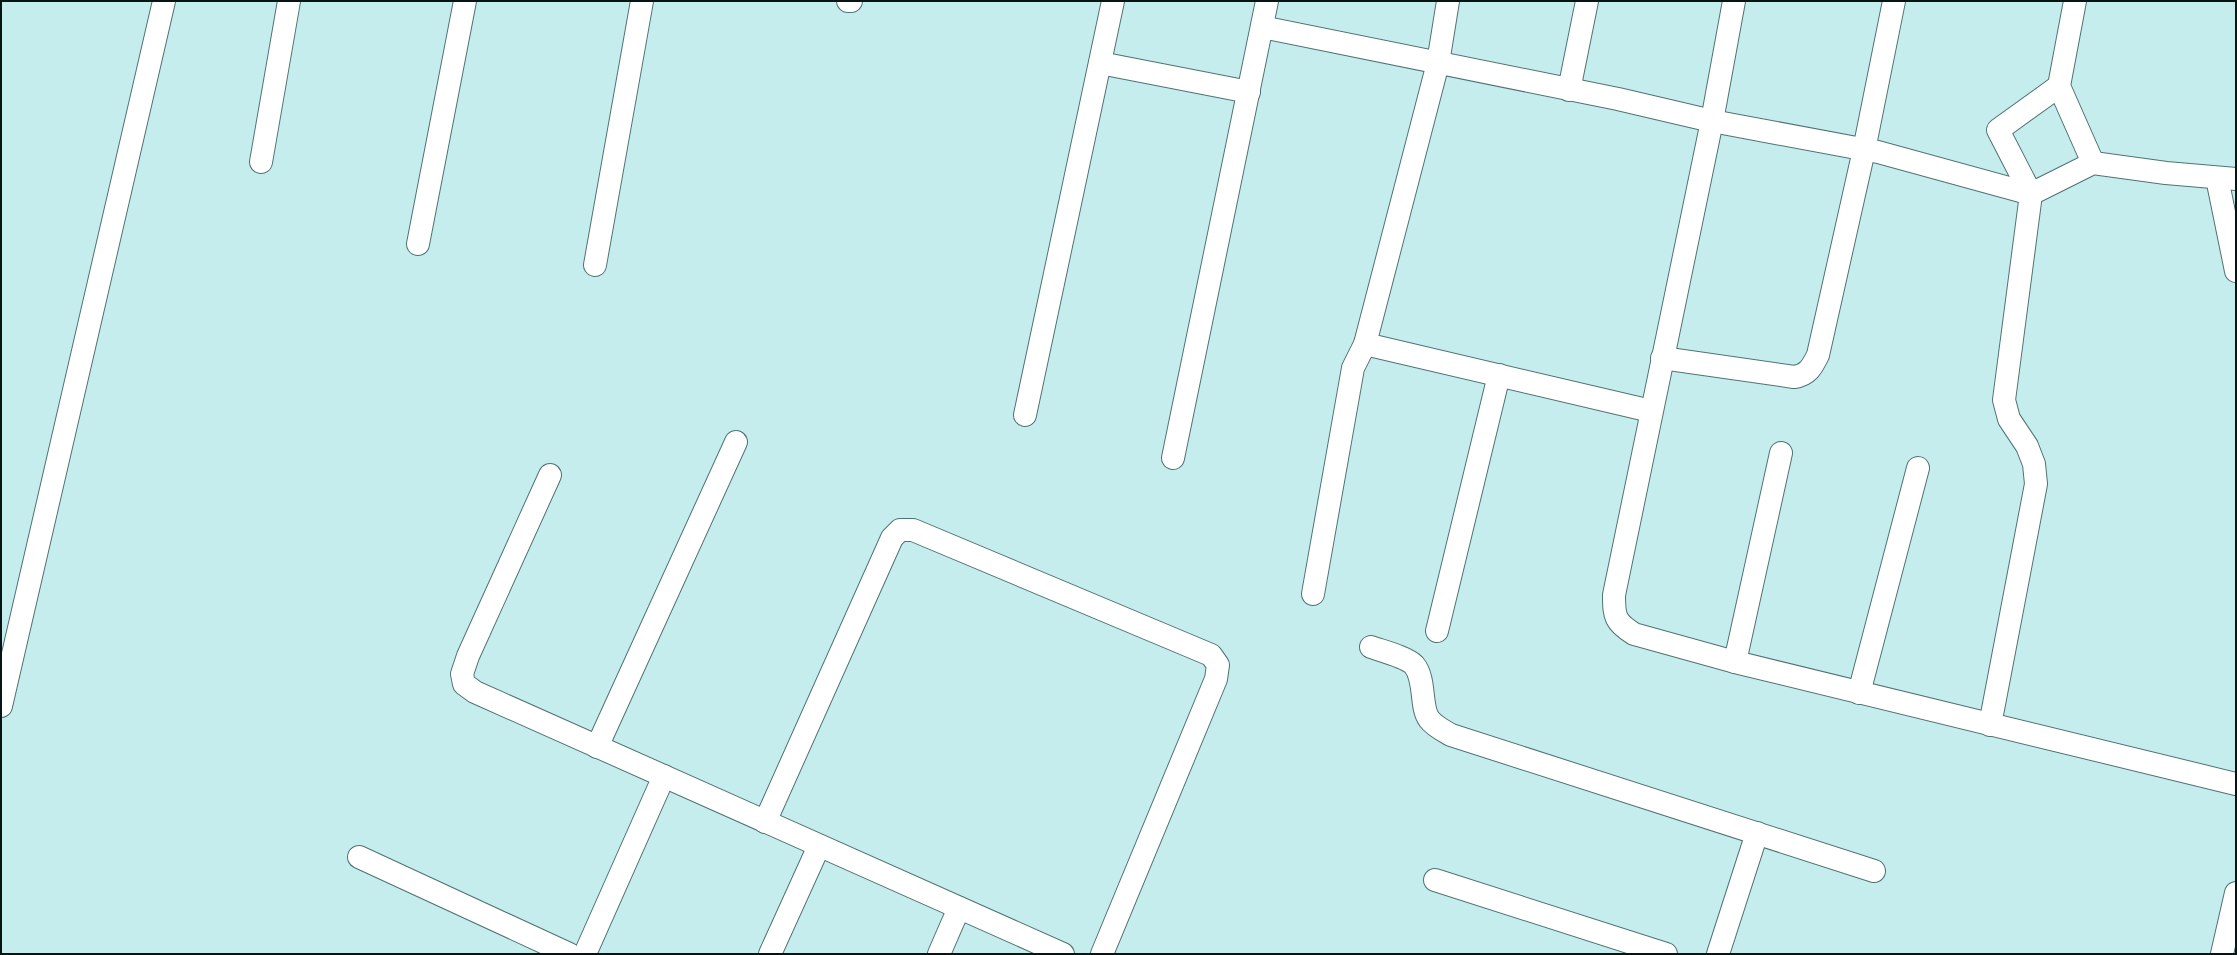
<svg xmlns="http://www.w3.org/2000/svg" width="2237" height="955" font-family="Quicksand,sans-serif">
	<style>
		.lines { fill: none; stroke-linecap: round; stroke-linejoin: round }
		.street-casing { stroke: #4f7372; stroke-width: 24 }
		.street { stroke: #fff; stroke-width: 22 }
	</style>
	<rect width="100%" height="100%" fill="#c6eded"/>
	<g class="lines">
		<g class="street-casing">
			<g id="street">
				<polyline points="848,1 851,1"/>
				<polyline points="1448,1 1438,63 1365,344 1651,411"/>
				<path d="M 1734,1 L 1712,121 L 1614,595 C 1614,617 1615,622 1634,634 L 1735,662 L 2236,784"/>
				<polyline points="2075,1 2059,86 2093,163"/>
				<polyline points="1262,27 1618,99 1712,121 1878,152 2031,194 2093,163 2166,173 2236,179"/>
				<polyline points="1100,63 1249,92"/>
				<polyline points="1569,90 1587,1"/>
				<polyline points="261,162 289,1"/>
				<polyline points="2217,178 2236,271"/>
				<polyline points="418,244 465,1"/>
				<polyline points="595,265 642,1"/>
				<path d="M 1662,358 L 1794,377 C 1808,375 1812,367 1818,355 L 1864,150 L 1894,1"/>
				<polyline points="1025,415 1113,1"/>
				<polyline points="1173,458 1267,1"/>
				<polyline points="550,475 468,656 462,674 464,684 475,692 1063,954"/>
				<polyline points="1313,594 1353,368 1365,344"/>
				<polyline points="1437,631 1499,375"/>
				<path d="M 1371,647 C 1382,651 1406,657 1414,665 C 1426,679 1420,707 1429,719 C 1434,726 1444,731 1451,735 L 1874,871"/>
				<polyline points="1735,662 1781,453"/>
				<polyline points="1859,693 1918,468"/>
				<polyline points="1,706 164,1"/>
				<polyline points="1990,725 2036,484 2034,464 2027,446 2009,419 2004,400 2031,194 1998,130 2059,86"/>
				<polyline points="597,747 736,442"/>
				<polyline points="765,822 892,538 900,530 913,530 1211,655 1218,665 1216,679 1102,954"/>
				<polyline points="359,857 569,954"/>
				<polyline points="1435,880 1666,954"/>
				<polyline points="585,954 664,776"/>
				<polyline points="770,954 819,846"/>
				<polyline points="939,954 959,908"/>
				<polyline points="1718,954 1757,833"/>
				<polyline points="2222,954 2236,893"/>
			</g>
		</g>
		<use href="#street" class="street"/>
	</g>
	<rect width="2237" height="955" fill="none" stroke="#061414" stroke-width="4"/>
</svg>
